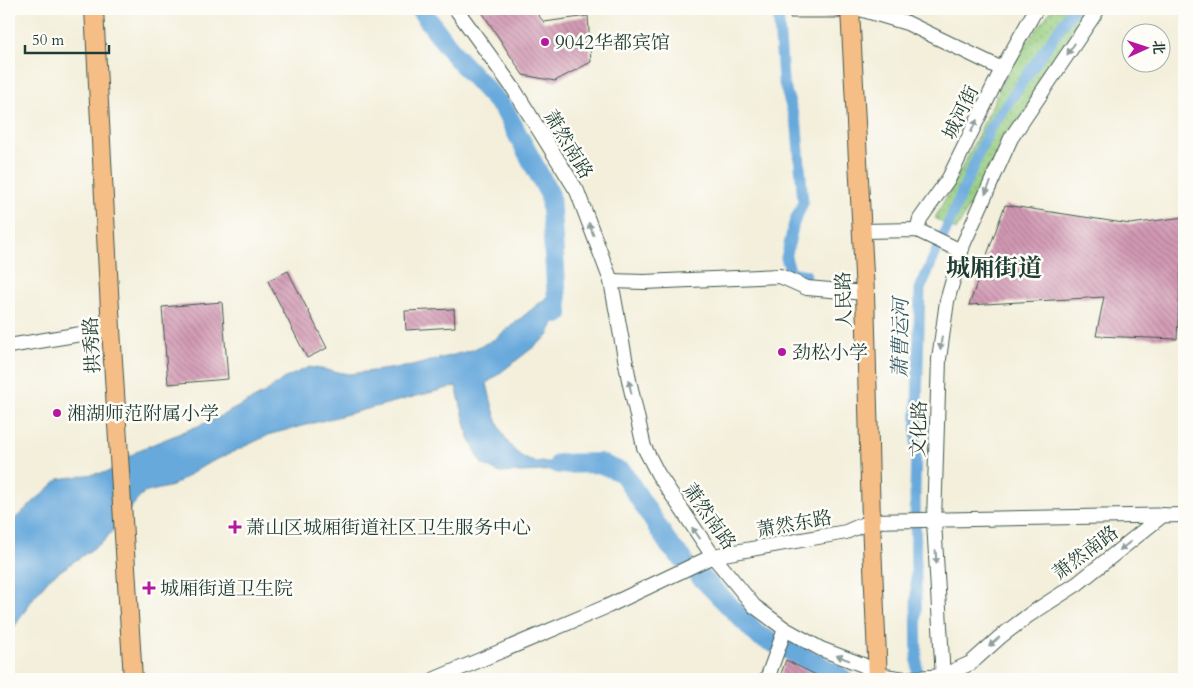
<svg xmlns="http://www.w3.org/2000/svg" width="1193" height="688" font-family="Cardo,'Noto Serif SC',serif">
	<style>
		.park { fill: url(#park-dots); stroke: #5a845a }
		.water { fill: #68a9dc; stroke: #447388 }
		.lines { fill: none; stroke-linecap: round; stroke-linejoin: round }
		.canal { stroke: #68a9dc; stroke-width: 11 }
		.river { stroke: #68a9dc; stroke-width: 20 }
		.building { fill: url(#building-back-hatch) }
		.minor-casing { stroke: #3f584d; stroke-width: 16 }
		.major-casing { stroke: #3f584d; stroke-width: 20 }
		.minor { stroke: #fff; stroke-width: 14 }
		.major { stroke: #f6be87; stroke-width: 18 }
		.oneway { fill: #8f9e9a }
		.poi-dot { fill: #b5179e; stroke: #fdfcf7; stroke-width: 2 }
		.labels { text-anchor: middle; stroke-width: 5; stroke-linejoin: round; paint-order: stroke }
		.poi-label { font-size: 19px; fill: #1f3d34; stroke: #fdfcf7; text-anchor: start }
		.street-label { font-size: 19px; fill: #1f3d34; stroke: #fdfcf7 }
		.water-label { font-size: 20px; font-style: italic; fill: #355d66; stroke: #fdfcf7 }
		.district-label { font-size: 24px; font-weight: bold; fill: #1f3d34; stroke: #fdfcf7 }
	</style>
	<defs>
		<pattern id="park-dots" width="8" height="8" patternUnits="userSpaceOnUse" patternTransform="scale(1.25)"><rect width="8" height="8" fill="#95cc7f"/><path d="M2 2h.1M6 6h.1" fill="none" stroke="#79a769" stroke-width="1.8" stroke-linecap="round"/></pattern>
		<pattern id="building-back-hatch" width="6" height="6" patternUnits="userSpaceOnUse" patternTransform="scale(1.25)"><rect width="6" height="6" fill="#d298b3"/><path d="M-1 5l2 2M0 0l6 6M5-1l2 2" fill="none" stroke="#aa7d92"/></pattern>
	</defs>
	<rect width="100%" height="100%" fill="#fdfcf7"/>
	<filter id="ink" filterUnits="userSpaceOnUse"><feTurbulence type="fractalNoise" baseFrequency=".02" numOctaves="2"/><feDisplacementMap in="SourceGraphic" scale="10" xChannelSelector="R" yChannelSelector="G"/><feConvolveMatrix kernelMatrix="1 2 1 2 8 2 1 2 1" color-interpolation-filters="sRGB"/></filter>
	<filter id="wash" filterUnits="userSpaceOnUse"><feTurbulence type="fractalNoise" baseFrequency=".0096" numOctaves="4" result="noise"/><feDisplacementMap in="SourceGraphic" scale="20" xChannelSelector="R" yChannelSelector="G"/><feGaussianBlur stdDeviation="1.12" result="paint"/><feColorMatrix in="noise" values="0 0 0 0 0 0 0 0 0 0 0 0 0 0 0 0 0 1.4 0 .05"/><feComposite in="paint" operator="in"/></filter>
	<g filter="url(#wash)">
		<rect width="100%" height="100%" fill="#f3efdb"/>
		<polygon class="park" points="1052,9 1085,9 956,230 935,218 968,156 1012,63"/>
		<path class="water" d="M 557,289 L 558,314 L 548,336 L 487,383 C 493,410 501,450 531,461 C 539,463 550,462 558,462 L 562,470 L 500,473 L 482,464 L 469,438 L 456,386 L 271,434 L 205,465 L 172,486 L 143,493 L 104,541 L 50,578 L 34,597 L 9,635 L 9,524 L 59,479 L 108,472 L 139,450 L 215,419 L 265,393 L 283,379 L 309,367 L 349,374 L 412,366 L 472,350 L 495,339 Z"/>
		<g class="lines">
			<g class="canal">
				<polyline points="778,9 783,80 797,127 803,203 794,223 786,258 791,272 806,275"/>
				<polyline points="917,679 915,489 920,289 989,130 1073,9"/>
			</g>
			<g class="river">
				<polyline points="420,9 456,57 504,109 550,195 558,314"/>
				<polyline points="559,464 599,463 623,473 670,546 683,559"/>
				<polyline points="698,574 759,636 814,662 843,679"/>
			</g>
		</g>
		<g id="blocks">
			<g class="building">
				<polygon points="480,9 533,9 544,22 588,16 591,62 555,81 523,75"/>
				<rect x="790" y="9" width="50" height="9"/>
				<polygon points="1005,205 1130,224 1184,217 1177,339 1096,336 1104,297 969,305"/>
				<polygon points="288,271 327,348 307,358 268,281"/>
				<polygon points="222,302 228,379 168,384 162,307"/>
				<polygon points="454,309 455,327 406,330 405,311"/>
				<polygon points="786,660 824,679 779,679"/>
			</g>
		</g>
	</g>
	<g filter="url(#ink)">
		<use href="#blocks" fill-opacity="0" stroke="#3f584d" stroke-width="1"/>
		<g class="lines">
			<g class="minor-casing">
				<g id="minor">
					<polyline points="456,9 513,88 577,191 611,281 629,380 644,447 658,474 713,556 754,606 785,629 821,649 863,665 878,675 905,679 942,676 971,663 1000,637 1029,615 1077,584 1163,515"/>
					<polyline points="860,9 907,23 1002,69"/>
					<polyline points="917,230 920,219 949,178 1002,69 1036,9"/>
					<polyline points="862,231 917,230 961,251"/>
					<polyline points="611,281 644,282 780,276 807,288 865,293"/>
					<polyline points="9,346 111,329"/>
					<polyline points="435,679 608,606 713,556 846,532 871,521 1184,515"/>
					<polyline points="767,679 785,629"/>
					<polyline points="943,679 934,521 939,359 947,301 963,245 1011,138 1098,9"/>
				</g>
			</g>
			<g class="major-casing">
				<g id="major">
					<polyline points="94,9 111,329 133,679"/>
					<polyline points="850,9 865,293 871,521 878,679"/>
				</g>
			</g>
			<use href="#minor" class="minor"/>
			<use href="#major" class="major"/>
		</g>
		<defs><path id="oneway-solid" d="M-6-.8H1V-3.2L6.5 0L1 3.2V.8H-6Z" transform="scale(1.25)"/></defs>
		<g class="oneway">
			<use href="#oneway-solid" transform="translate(1071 49) rotate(124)"/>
			<use href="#oneway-solid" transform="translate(974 126) rotate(-64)"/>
			<use href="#oneway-solid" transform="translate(988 188) rotate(114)"/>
			<use href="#oneway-solid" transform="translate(591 229) rotate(-111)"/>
			<use href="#oneway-solid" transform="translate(941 343) rotate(98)"/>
			<use href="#oneway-solid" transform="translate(630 387) rotate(-102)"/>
			<use href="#oneway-solid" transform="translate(696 533) rotate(-126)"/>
			<use href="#oneway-solid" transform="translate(1125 546) rotate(142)"/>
			<use href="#oneway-solid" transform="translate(936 557) rotate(87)"/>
			<use href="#oneway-solid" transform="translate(994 642) rotate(139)"/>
			<use href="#oneway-solid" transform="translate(843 658) rotate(-159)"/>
		</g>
	</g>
	<g class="poi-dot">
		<circle cx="545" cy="42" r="5"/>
		<circle cx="782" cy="352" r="5"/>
		<circle cx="57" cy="413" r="5"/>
		<path d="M232.5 519.5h5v5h5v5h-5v5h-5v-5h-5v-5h5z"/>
		<path d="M146.5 580.5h5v5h5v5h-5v5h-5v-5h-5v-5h5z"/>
	</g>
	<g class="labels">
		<g class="poi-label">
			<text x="555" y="49">9042华都宾馆</text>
			<text x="792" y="359">劲松小学</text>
			<text x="67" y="420">湘湖师范附属小学</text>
			<text x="246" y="534">萧山区城厢街道社区卫生服务中心</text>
			<text x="160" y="595">城厢街道卫生院</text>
		</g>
		<g class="street-label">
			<text transform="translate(960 112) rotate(-64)" y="7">城河街</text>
			<text transform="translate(569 144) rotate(59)" y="7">萧然南路</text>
			<text transform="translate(843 300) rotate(-92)" y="7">人民路</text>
			<text transform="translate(91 345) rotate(-93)" y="7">拱秀路</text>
			<text transform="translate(918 429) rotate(-88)" y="7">文化路</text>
			<text transform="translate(710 516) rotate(55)" y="7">萧然南路</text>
			<text transform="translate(794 523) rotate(-10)" y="7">萧然东路</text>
			<text transform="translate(1085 552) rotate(-37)" y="7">萧然南路</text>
		</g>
		<g class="water-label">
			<text transform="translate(900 338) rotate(-89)" y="7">萧曹运河</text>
		</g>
		<g class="district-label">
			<text x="994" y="276">城厢街道</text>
		</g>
	</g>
	<rect width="1193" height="688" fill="none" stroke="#fdfcf7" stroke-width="30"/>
	<g transform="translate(1146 48) rotate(87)"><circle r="24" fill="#fdfcf7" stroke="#a4b0a9"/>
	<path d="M0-4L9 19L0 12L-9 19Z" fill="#b5179e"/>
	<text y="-8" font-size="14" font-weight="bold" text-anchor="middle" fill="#1f3d34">北</text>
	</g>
	<path d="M25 45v8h84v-8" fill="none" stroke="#1f3d34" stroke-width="2.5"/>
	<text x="32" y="45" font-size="15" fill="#1f3d34" stroke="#fdfcf7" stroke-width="4" paint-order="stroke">50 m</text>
</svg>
